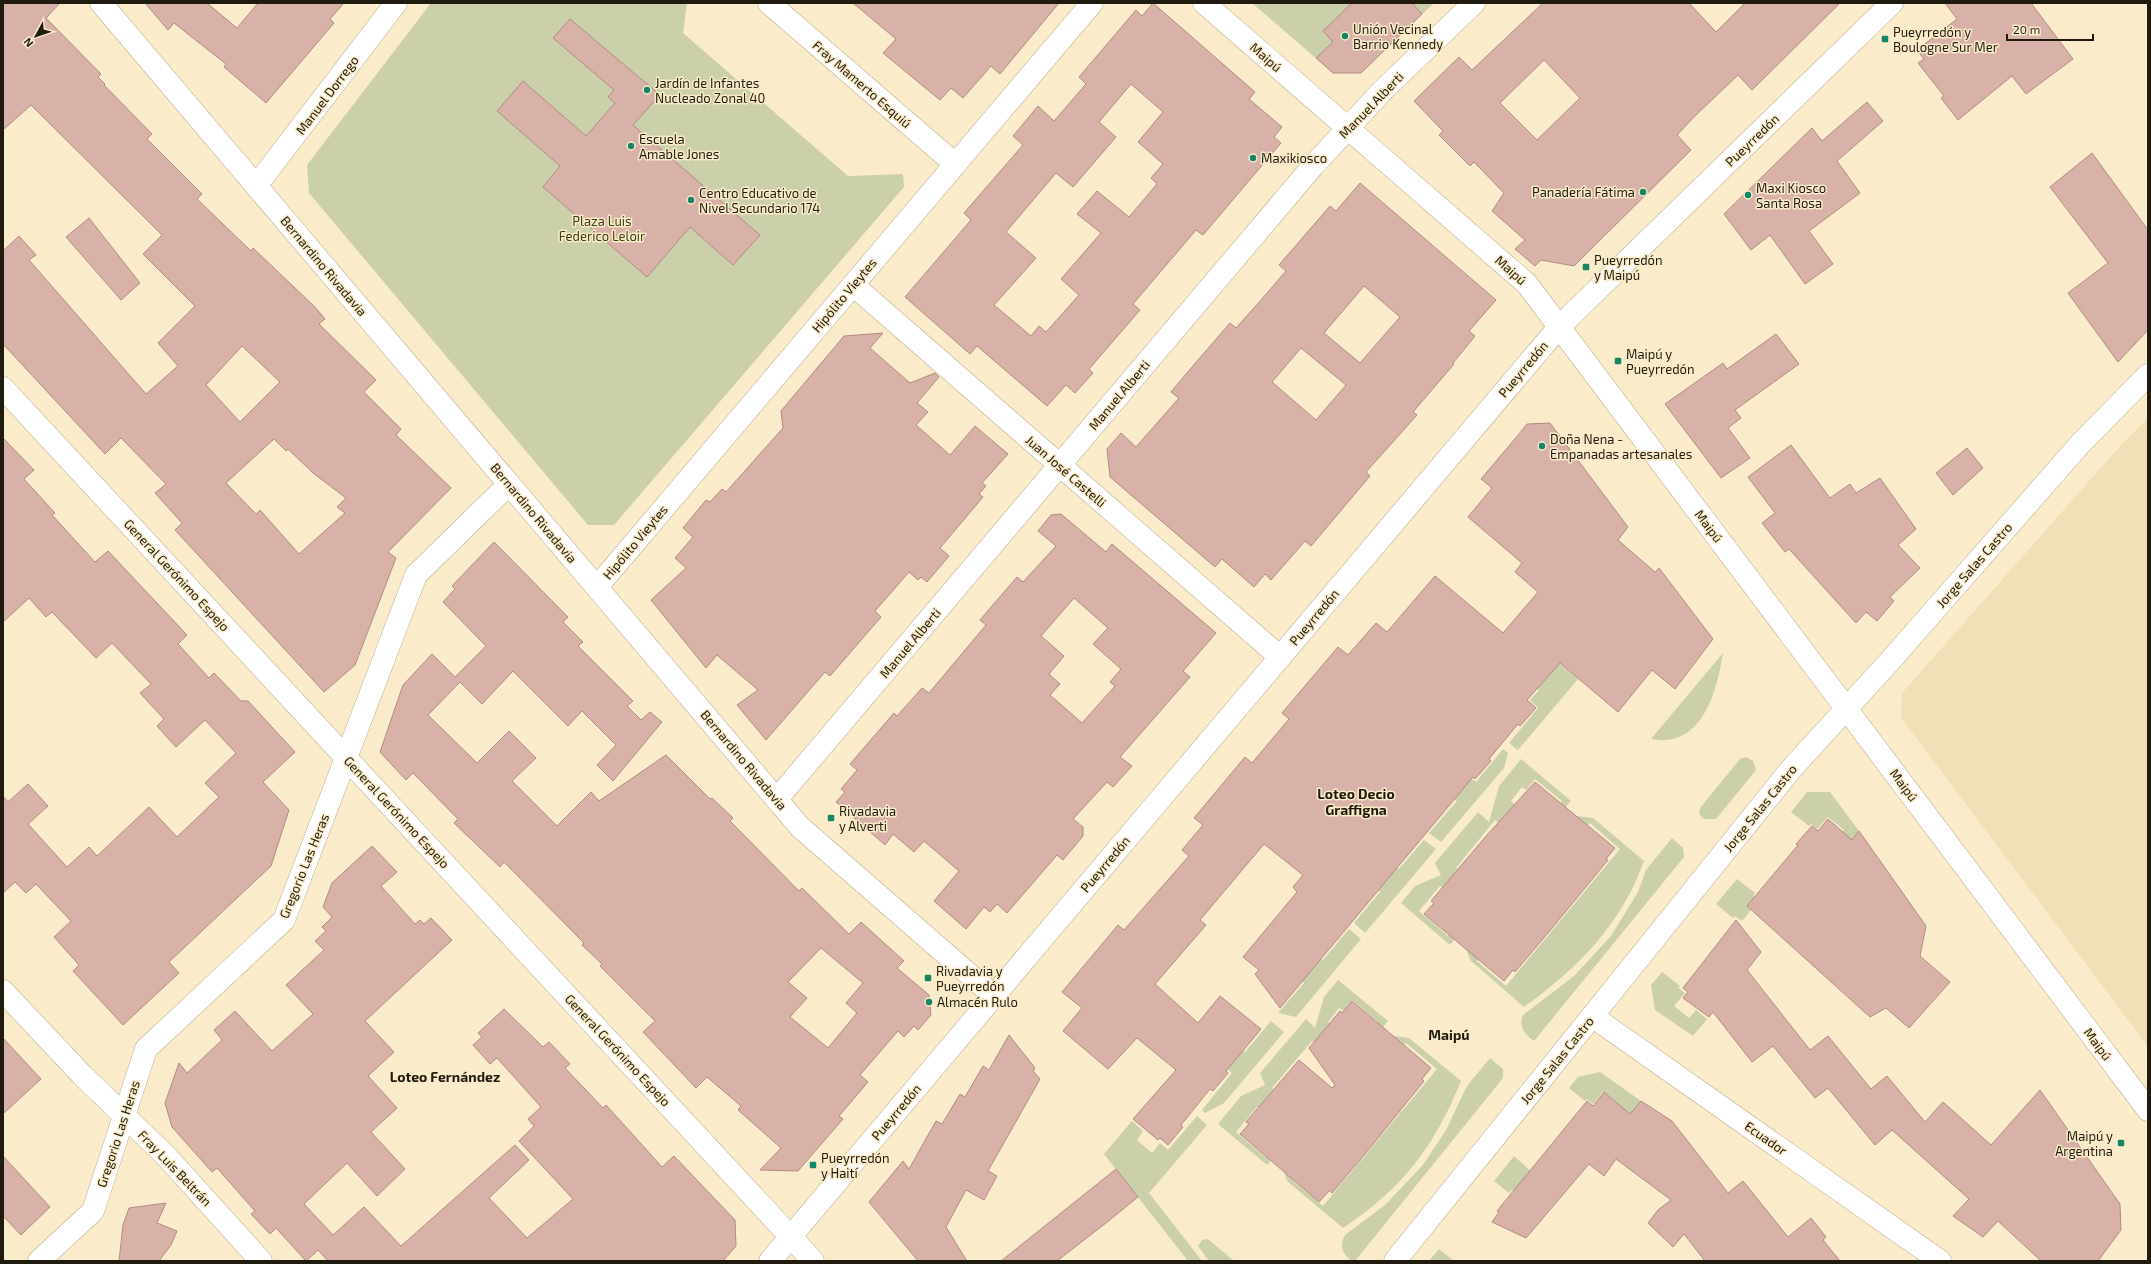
<svg xmlns="http://www.w3.org/2000/svg" width="2151" height="1264" font-family="'Exo 2',sans-serif">
	<style>
		.built { fill: #f1e0b7 }
		.green { fill: #cbd0aa }
		.building { fill: #d8b2a9; stroke: #b08c83; fill-rule: evenodd }
		.lines { fill: none; stroke-linecap: round; stroke-linejoin: round }
		.minor-casing { stroke: #b9ac8c; stroke-width: 23 }
		.minor { stroke: #fff; stroke-width: 22 }
		.poi-dot { fill: #168665; stroke: #faecca; stroke-width: 1.5 }
		.labels { text-anchor: middle; stroke-width: 3; stroke-linejoin: round; paint-order: stroke }
		.poi-label { font-size: 13px; fill: #201b0f; stroke: #faecca; text-anchor: start }
		.street-label { font-size: 13px; fill: #201b0f; stroke: #faecca }
		.park-label { font-size: 13px; fill: #3c4110; stroke: #faecca }
		.neighbourhood-label { font-size: 14px; font-weight: bold; fill: #201b0f; stroke: #faecca }
	</style>
	<rect width="100%" height="100%" fill="#faecca"/>
	<polygon class="built" points="2148,418 2148,1047 1901,718 1902,693 2120,446"/>
	<g class="green">
		<polygon points="431,3 687,3 683,33 848,176 903,174 904,187 614,525 588,525 309,193 307,165"/>
		<polygon points="1252,3 1434,3 1361,73 1333,73"/>
		<polygon points="1534,643 1578,679 1518,750 1509,743 1538,708 1530,700 1539,690 1525,678"/>
		<path d="M 1723,653 C 1717,691 1702,749 1651,739 Z"/>
		<polygon points="1503,749 1508,753 1504,768 1441,842 1429,833 1457,801 1450,795 1467,775 1476,782"/>
		<polygon points="1746,757 1753,761 1756,770 1716,819 1704,819 1699,814 1700,808 1740,759"/>
		<polygon points="1521,759 1571,801 1556,818 1551,814 1562,801 1535,779 1526,790 1522,787 1511,801 1522,811 1506,829 1495,820 1456,868 1467,877 1452,895 1440,886 1419,911 1448,936 1459,924 1464,928 1450,945 1401,903 1415,886 1441,875 1435,863 1478,812 1489,822 1499,786"/>
		<polygon points="1807,792 1830,792 1859,831 1847,846 1837,837 1844,830 1828,817 1817,829 1811,824 1809,826 1791,812"/>
		<path d="M 1570,815 L 1593,818 L 1644,861 C 1621,925 1578,968 1524,1007 L 1470,960 L 1464,942 L 1487,948 L 1477,961 L 1506,986 L 1620,849 L 1590,823 L 1578,836 Z"/>
		<path d="M 1672,838 L 1683,848 L 1684,857 L 1534,1041 C 1525,1034 1518,1027 1523,1015 L 1574,976 L 1611,936 L 1638,892 L 1646,870 Z"/>
		<polygon points="1424,840 1436,849 1365,933 1354,923 1380,892 1374,886 1393,864 1399,869"/>
		<polygon points="1737,879 1755,893 1753,895 1759,900 1742,921 1735,916 1733,918 1716,904"/>
		<polygon points="1349,929 1361,939 1296,1017 1278,1013 1304,983 1299,977 1317,956 1323,960"/>
		<polygon points="1662,972 1680,986 1678,988 1685,993 1674,1006 1689,1018 1696,1010 1707,1019 1693,1036 1655,1010 1651,985"/>
		<polygon points="1338,980 1388,1021 1373,1039 1368,1035 1378,1022 1352,1000 1343,1011 1339,1008 1328,1022 1339,1031 1323,1050 1312,1041 1272,1088 1284,1099 1269,1116 1257,1107 1236,1132 1265,1157 1276,1145 1281,1149 1267,1165 1218,1124 1241,1096 1265,1085 1260,1073 1306,1019 1315,1028 1324,997"/>
		<polygon points="1271,1021 1284,1032 1224,1103 1205,1113 1202,1110 1232,1073 1224,1066 1239,1048 1245,1052"/>
		<path d="M 1387,1035 L 1409,1038 L 1461,1081 C 1434,1147 1403,1188 1343,1228 L 1287,1181 L 1281,1162 L 1304,1168 L 1293,1181 L 1323,1206 L 1437,1069 L 1406,1043 L 1394,1057 Z"/>
		<path d="M 1490,1058 L 1503,1069 L 1503,1078 L 1355,1261 L 1352,1261 C 1342,1254 1339,1246 1345,1235 L 1385,1205 L 1423,1165 L 1446,1130 L 1467,1086 Z"/>
		<polygon points="1600,1072 1641,1101 1624,1121 1614,1113 1620,1105 1603,1091 1593,1104 1587,1099 1585,1101 1569,1088 1578,1077"/>
		<polygon points="1197,1116 1207,1125 1149,1193 1202,1261 1188,1261 1104,1154 1132,1121 1143,1131 1137,1140 1152,1153 1160,1143 1168,1150"/>
		<polygon points="1514,1156 1535,1175 1518,1195 1512,1190 1509,1193 1494,1181"/>
		<polygon points="1207,1239 1209,1240 1234,1261 1209,1261 1198,1246 1202,1240"/>
		<polygon points="1439,1249 1454,1261 1429,1261"/>
	</g>
	<g class="building">
		<path d="M 3,3 L 60,3 L 46,18 L 101,74 L 98,77 L 105,84 L 104,85 L 152,134 L 147,139 L 202,194 L 197,199 L 251,251 L 253,248 L 315,307 L 325,319 L 319,324 L 376,380 L 364,392 L 401,429 L 396,435 L 451,488 L 388,552 L 396,558 L 355,665 L 324,692 L 175,530 L 182,523 L 155,493 L 166,484 L 121,438 L 105,454 L 3,344 L 3,251 L 19,236 L 36,255 L 29,260 L 146,394 L 178,366 L 158,343 L 195,306 L 143,254 L 162,235 L 31,105 L 3,130 ZM 242,346 L 280,382 L 240,422 L 206,385 ZM 274,439 L 286,451 L 288,449 L 313,473 L 346,498 L 337,507 L 345,513 L 299,554 L 260,510 L 256,514 L 226,483 Z"/>
		<polygon points="145,3 207,3 237,28 258,3 344,3 330,19 334,23 266,103 224,67 226,64 174,23 168,30"/>
		<polygon points="853,3 1059,3 1000,74 991,66 963,98 951,88 940,100 883,53 896,39"/>
		<path d="M 1153,3 L 1255,92 L 1249,99 L 1282,127 L 1274,137 L 1281,143 L 1203,235 L 1196,230 L 1133,304 L 1140,310 L 1089,369 L 1093,373 L 1075,393 L 1066,385 L 1047,406 L 977,346 L 970,354 L 905,297 L 971,220 L 964,213 L 1023,145 L 1013,136 L 1038,106 L 1054,121 L 1086,84 L 1079,77 L 1136,10 L 1142,16 ZM 1131,84 L 1163,112 L 1138,142 L 1163,164 L 1151,178 L 1157,184 L 1129,217 L 1097,191 L 1077,214 L 1101,233 L 1061,279 L 1079,295 L 1046,332 L 1039,326 L 1031,336 L 994,305 L 1036,258 L 1006,232 L 1056,173 L 1073,187 L 1116,137 L 1099,122 Z"/>
		<polygon points="1352,3 1412,3 1422,14 1361,73 1333,73 1316,58 1333,42 1323,31"/>
		<path d="M 1543,3 L 1689,3 L 1716,32 L 1745,3 L 1840,3 L 1752,90 L 1738,75 L 1696,115 L 1677,135 L 1691,150 L 1574,266 L 1541,260 L 1535,266 L 1515,249 L 1525,240 L 1492,211 L 1504,193 L 1474,162 L 1470,166 L 1439,135 L 1443,131 L 1414,101 L 1459,57 L 1472,70 ZM 1544,60 L 1580,98 L 1537,140 L 1500,103 Z"/>
		<polygon points="1945,3 2031,3 2073,59 2026,94 2012,76 1958,120 1941,98 1944,96 1918,63 1924,59 1917,50 1957,19"/>
		<polygon points="570,19 660,95 633,125 760,235 733,265 690,227 647,277 543,187 560,166 497,111 523,81 586,136 615,103 608,97 614,90 553,38"/>
		<polygon points="1867,102 1883,121 1837,161 1860,193 1809,231 1833,264 1805,284 1770,235 1751,250 1724,214 1812,128 1822,141"/>
		<polygon points="2092,153 2148,230 2148,330 2118,362 2068,293 2108,263 2050,187"/>
		<path d="M 1360,183 L 1496,300 L 1469,331 L 1475,336 L 1453,363 L 1454,364 L 1413,412 L 1417,415 L 1366,472 L 1370,476 L 1311,546 L 1305,541 L 1271,580 L 1265,574 L 1254,587 L 1222,559 L 1215,567 L 1110,477 L 1107,449 L 1121,433 L 1136,447 L 1179,398 L 1171,392 L 1186,374 L 1230,323 L 1236,328 L 1261,300 L 1286,271 L 1279,265 L 1330,206 L 1336,211 ZM 1364,286 L 1400,317 L 1360,363 L 1324,333 ZM 1301,348 L 1346,385 L 1316,420 L 1272,382 Z"/>
		<polygon points="89,218 140,283 121,300 66,237"/>
		<polygon points="883,333 870,348 910,383 935,373 939,377 917,403 928,412 916,425 950,455 975,426 1008,454 982,483 986,486 979,494 983,497 940,548 949,556 927,582 921,577 918,580 909,572 875,611 881,617 830,676 825,672 766,740 737,705 758,690 717,655 706,668 651,600 686,568 675,558 693,537 683,528 706,500 710,502 722,489 726,492 783,428 781,411 844,336"/>
		<polygon points="1776,334 1799,364 1735,410 1741,418 1728,428 1750,458 1721,478 1665,404 1723,363 1727,369"/>
		<polygon points="1550,423 1628,527 1618,540 1655,572 1659,568 1713,639 1675,689 1652,670 1618,712 1560,663 1527,700 1536,708 1520,726 1518,724 1489,759 1491,761 1475,779 1473,777 1280,1008 1255,974 1259,970 1243,957 1297,892 1293,887 1303,875 1264,844 1200,920 1206,925 1155,984 1198,1023 1220,996 1261,1029 1226,1071 1228,1073 1213,1091 1210,1089 1181,1125 1183,1127 1168,1145 1160,1138 1158,1140 1133,1119 1176,1070 1137,1038 1108,1069 1063,1031 1082,1008 1062,992 1118,925 1124,930 1189,856 1182,850 1203,825 1194,818 1245,757 1252,763 1289,719 1282,713 1338,647 1348,655 1376,623 1387,632 1435,576 1503,633 1538,592 1515,572 1522,563 1468,517 1492,488 1481,479 1519,434 1527,424"/>
		<polygon points="3,438 34,470 24,479 55,513 52,515 95,562 108,551 187,635 178,644 209,678 214,673 241,701 248,701 295,752 263,782 289,810 271,866 169,962 179,973 123,1025 73,971 79,965 54,937 71,921 36,884 26,893 15,882 3,893 3,796 8,802 28,784 48,806 28,824 67,867 89,847 97,856 149,807 177,837 219,797 205,783 236,753 205,720 176,747 157,726 164,719 140,693 151,684 112,643 96,658 52,612 46,617 29,598 3,622"/>
		<polygon points="1791,445 1830,498 1850,484 1856,493 1880,478 1916,529 1898,545 1920,568 1890,597 1894,601 1877,621 1866,612 1856,623 1789,549 1785,552 1762,523 1775,513 1748,477"/>
		<polygon points="1967,448 1983,468 1953,495 1936,473"/>
		<path d="M 1061,514 L 1106,552 L 1112,544 L 1216,633 L 1183,671 L 1190,677 L 1120,757 L 1132,766 L 1113,787 L 1107,782 L 1073,819 L 1083,827 L 1083,836 L 1063,860 L 1057,855 L 1007,913 L 997,904 L 990,912 L 984,907 L 966,929 L 934,901 L 959,871 L 924,841 L 914,852 L 893,834 L 885,845 L 836,802 L 845,792 L 841,789 L 857,770 L 850,764 L 894,713 L 897,716 L 922,688 L 929,693 L 986,625 L 980,620 L 998,599 L 1017,577 L 1023,582 L 1056,546 L 1038,531 L 1051,515 ZM 1074,598 L 1108,628 L 1093,644 L 1121,669 L 1110,682 L 1115,686 L 1082,723 L 1050,695 L 1060,684 L 1049,674 L 1064,656 L 1041,636 Z"/>
		<path d="M 494,542 L 568,617 L 563,622 L 583,642 L 578,646 L 633,701 L 627,706 L 641,720 L 650,712 L 662,722 L 613,781 L 597,765 L 616,745 L 582,711 L 568,726 L 513,671 L 482,704 L 460,682 L 428,715 L 477,763 L 509,731 L 536,758 L 512,781 L 557,826 L 591,792 L 599,801 L 666,755 L 710,799 L 712,798 L 733,818 L 730,821 L 799,891 L 802,888 L 849,934 L 861,922 L 904,961 L 897,968 L 929,995 L 931,1015 L 918,1030 L 914,1026 L 904,1037 L 898,1031 L 860,1075 L 868,1082 L 839,1116 L 843,1119 L 798,1171 L 760,1170 L 781,1148 L 738,1110 L 741,1106 L 707,1077 L 696,1088 L 643,1032 L 655,1021 L 600,966 L 602,964 L 582,945 L 584,943 L 504,862 L 500,867 L 454,823 L 458,819 L 413,773 L 406,780 L 380,752 L 403,685 L 432,654 L 455,677 L 486,646 L 443,602 L 455,589 L 452,586 ZM 821,948 L 863,983 L 846,1003 L 857,1013 L 828,1048 L 790,1017 L 807,998 L 788,982 Z"/>
		<polygon points="1535,782 1615,848 1606,859 1608,860 1553,927 1515,972 1513,970 1504,981 1424,914 1434,903 1431,901 1487,835"/>
		<polygon points="1828,819 1852,840 1859,831 1926,926 1920,956 1950,982 1909,1028 1886,1008 1870,1017 1747,906 1798,845 1796,844 1812,826 1818,831"/>
		<polygon points="372,846 397,872 381,886 415,924 420,920 424,924 431,918 452,940 365,1021 394,1052 368,1076 397,1108 371,1132 405,1169 377,1196 347,1163 304,1204 333,1235 364,1207 401,1246 515,1145 529,1160 489,1198 527,1238 573,1199 519,1141 534,1126 528,1119 541,1107 497,1058 490,1064 473,1045 482,1037 478,1033 504,1009 543,1047 549,1042 570,1064 565,1068 603,1108 606,1105 662,1167 674,1156 735,1220 736,1246 723,1261 328,1261 318,1250 306,1261 276,1228 270,1234 251,1214 255,1211 217,1168 212,1172 172,1127 165,1103 179,1063 187,1073 222,1040 214,1030 235,1011 272,1051 313,1014 286,985 324,950 315,941 326,931 322,927 332,917 323,907 332,883"/>
		<polygon points="1736,920 1761,952 1747,970 1810,1050 1828,1036 1871,1089 1887,1076 1925,1122 1943,1102 1991,1145 2040,1090 2120,1204 2121,1230 2098,1261 2041,1261 1998,1221 1983,1237 1953,1216 1969,1199 1892,1130 1875,1145 1828,1088 1815,1098 1773,1046 1752,1062 1713,1012 1709,1017 1683,998 1688,992 1683,988"/>
		<polygon points="1352,1001 1431,1068 1422,1079 1424,1081 1370,1148 1332,1193 1330,1190 1319,1202 1240,1134 1249,1124 1246,1122 1299,1060 1332,1088 1335,1085 1309,1048 1340,1011 1342,1013"/>
		<polygon points="1009,1035 1035,1068 1033,1071 1040,1079 988,1171 997,1176 984,1200 966,1190 946,1227 967,1261 918,1261 869,1202 903,1161 909,1169 936,1121 942,1124 960,1094 965,1097 983,1066 989,1070"/>
		<polygon points="3,1038 41,1079 3,1114"/>
		<polygon points="1604,1092 1630,1114 1641,1101 1672,1121 1728,1193 1743,1181 1788,1237 1811,1218 1826,1237 1823,1240 1840,1261 1705,1261 1684,1234 1673,1247 1648,1223 1658,1210 1671,1200 1616,1159 1604,1176 1589,1164 1526,1238 1492,1222 1499,1212 1497,1211 1587,1101 1593,1106"/>
		<polygon points="3,1156 50,1207 21,1235 3,1216"/>
		<polygon points="1116,1169 1138,1197 1106,1223 1057,1261 1001,1261"/>
		<polygon points="166,1203 157,1223 177,1231 171,1245 159,1261 119,1261 123,1225 129,1208"/>
	</g>
	<g class="lines">
		<g class="minor-casing">
			<g id="minor">
				<polyline points="101,3 800,827 994,996"/>
				<polyline points="769,3 955,164"/>
				<polyline points="1204,3 1527,284 2148,1110"/>
				<polyline points="256,186 396,3"/>
				<polyline points="853,285 1280,657"/>
				<polyline points="3,388 813,1261"/>
				<polyline points="597,587 1092,3"/>
				<polyline points="777,799 1313,166 1382,91 1474,3"/>
				<polyline points="3,991 82,1075 166,1156 261,1261"/>
				<polyline points="1592,1016 1940,1261"/>
				<polyline points="39,1261 93,1211 146,1049 284,920 416,575 509,484"/>
				<polyline points="770,1261 1559,327 1892,3"/>
				<polyline points="1395,1261 1792,768 1890,661 2081,443 2148,375"/>
			</g>
		</g>
		<use href="#minor" class="minor"/>
	</g>
	<g class="poi-dot">
		<circle cx="1345" cy="36" r="4"/>
		<rect x="1881" y="35" width="8" height="8" rx="2"/>
		<circle cx="647" cy="90" r="4"/>
		<circle cx="631" cy="146" r="4"/>
		<circle cx="1253" cy="158" r="4"/>
		<circle cx="1643" cy="192" r="4"/>
		<circle cx="1748" cy="195" r="4"/>
		<circle cx="691" cy="200" r="4"/>
		<rect x="1582" y="263" width="8" height="8" rx="2"/>
		<rect x="1614" y="357" width="8" height="8" rx="2"/>
		<circle cx="1542" cy="446" r="4"/>
		<rect x="827" y="814" width="8" height="8" rx="2"/>
		<rect x="924" y="974" width="8" height="8" rx="2"/>
		<circle cx="929" cy="1002" r="4"/>
		<rect x="2117" y="1139" width="8" height="8" rx="2"/>
		<rect x="809" y="1161" width="8" height="8" rx="2"/>
	</g>
	<g class="labels">
		<g class="poi-label">
			<text x="1353" y="34">Unión Vecinal<tspan x="1353" dy="15">Barrio Kennedy</tspan></text>
			<text x="1893" y="37">Pueyrredón y<tspan x="1893" dy="15">Boulogne Sur Mer</tspan></text>
			<text x="655" y="88">Jardín de Infantes<tspan x="655" dy="15">Nucleado Zonal 40</tspan></text>
			<text x="639" y="144">Escuela<tspan x="639" dy="15">Amable Jones</tspan></text>
			<text x="1261" y="163">Maxikiosco</text>
			<text x="1756" y="193">Maxi Kiosco<tspan x="1756" dy="15">Santa Rosa</tspan></text>
			<text x="1635" y="197" text-anchor="end">Panadería Fátima</text>
			<text x="699" y="198">Centro Educativo de<tspan x="699" dy="15">Nivel Secundario 174</tspan></text>
			<text x="1594" y="265">Pueyrredón<tspan x="1594" dy="15">y Maipú</tspan></text>
			<text x="1626" y="359">Maipú y<tspan x="1626" dy="15">Pueyrredón</tspan></text>
			<text x="1550" y="444">Doña Nena -<tspan x="1550" dy="15">Empanadas artesanales</tspan></text>
			<text x="839" y="816">Rivadavia<tspan x="839" dy="15">y Alverti</tspan></text>
			<text x="936" y="976">Rivadavia y<tspan x="936" dy="15">Pueyrredón</tspan></text>
			<text x="937" y="1007">Almacén Rulo</text>
			<text x="2113" y="1141" text-anchor="end">Maipú y<tspan x="2113" dy="15">Argentina</tspan></text>
			<text x="821" y="1163">Pueyrredón<tspan x="821" dy="15">y Haití</tspan></text>
		</g>
		<g class="street-label">
			<text transform="translate(1266 57) rotate(41)" y="5">Maipú</text>
			<text transform="translate(862 84) rotate(41)" y="5">Fray Mamerto Esquiú</text>
			<text transform="translate(327 95) rotate(-53)" y="5">Manuel Dorrego</text>
			<text transform="translate(1371 105) rotate(-46)" y="5">Manuel Alberti</text>
			<text transform="translate(1752 140) rotate(-44)" y="5">Pueyrredón</text>
			<text transform="translate(324 266) rotate(50)" y="5">Bernardino Rivadavia</text>
			<text transform="translate(1511 270) rotate(42)" y="5">Maipú</text>
			<text transform="translate(844 295) rotate(-50)" y="5">Hipólito Vieytes</text>
			<text transform="translate(1523 369) rotate(-50)" y="5">Pueyrredón</text>
			<text transform="translate(1119 395) rotate(-50)" y="5">Manuel Alberti</text>
			<text transform="translate(1066 471) rotate(41)" y="5">Juan José Castelli</text>
			<text transform="translate(534 513) rotate(50)" y="5">Bernardino Rivadavia</text>
			<text transform="translate(1709 526) rotate(53)" y="5">Maipú</text>
			<text transform="translate(635 542) rotate(-50)" y="5">Hipólito Vieytes</text>
			<text transform="translate(1974 565) rotate(-49)" y="5">Jorge Salas Castro</text>
			<text transform="translate(177 575) rotate(47)" y="5">General Gerónimo Espejo</text>
			<text transform="translate(1314 617) rotate(-50)" y="5">Pueyrredón</text>
			<text transform="translate(910 643) rotate(-50)" y="5">Manuel Alberti</text>
			<text transform="translate(744 760) rotate(50)" y="5">Bernardino Rivadavia</text>
			<text transform="translate(1904 785) rotate(53)" y="5">Maipú</text>
			<text transform="translate(1760 808) rotate(-51)" y="5">Jorge Salas Castro</text>
			<text transform="translate(397 812) rotate(47)" y="5">General Gerónimo Espejo</text>
			<text transform="translate(1105 864) rotate(-50)" y="5">Pueyrredón</text>
			<text transform="translate(304 866) rotate(-68)" y="5">Gregorio Las Heras</text>
			<text transform="translate(2098 1044) rotate(53)" y="5">Maipú</text>
			<text transform="translate(618 1050) rotate(47)" y="5">General Gerónimo Espejo</text>
			<text transform="translate(1557 1060) rotate(-51)" y="5">Jorge Salas Castro</text>
			<text transform="translate(896 1112) rotate(-50)" y="5">Pueyrredón</text>
			<text transform="translate(118 1134) rotate(-72)" y="5">Gregorio Las Heras</text>
			<text transform="translate(1766 1138) rotate(35)" y="5">Ecuador</text>
			<text transform="translate(175 1168) rotate(46)" y="5">Fray Luis Beltrán</text>
		</g>
		<g class="park-label">
			<text x="602" y="226">Plaza Luis<tspan x="602" dy="15">Federico Leloir</tspan></text>
		</g>
		<g class="neighbourhood-label">
			<text x="1356" y="799">Loteo Decio<tspan x="1356" dy="16">Graffigna</tspan></text>
			<text x="1449" y="1040">Maipú</text>
			<text x="445" y="1082">Loteo Fernández</text>
		</g>
	</g>
	<rect width="2151" height="1264" fill="none" stroke="#201b0f" stroke-width="8"/>
	<g transform="translate(36 36) rotate(230)" stroke="#faecca" stroke-width="3" paint-order="stroke">
	<path d="M0-3L7 15L0 10L-7 15Z" fill="#201b0f"/>
	<text y="-6" font-size="11" font-weight="bold" text-anchor="middle" fill="#201b0f">N</text>
	</g>
	<path d="M2007 34v6h86v-6" fill="none" stroke="#201b0f" stroke-width="2"/>
	<text x="2013" y="34" font-size="12" fill="#201b0f" stroke="#faecca" stroke-width="3" paint-order="stroke">20 m</text>
</svg>
